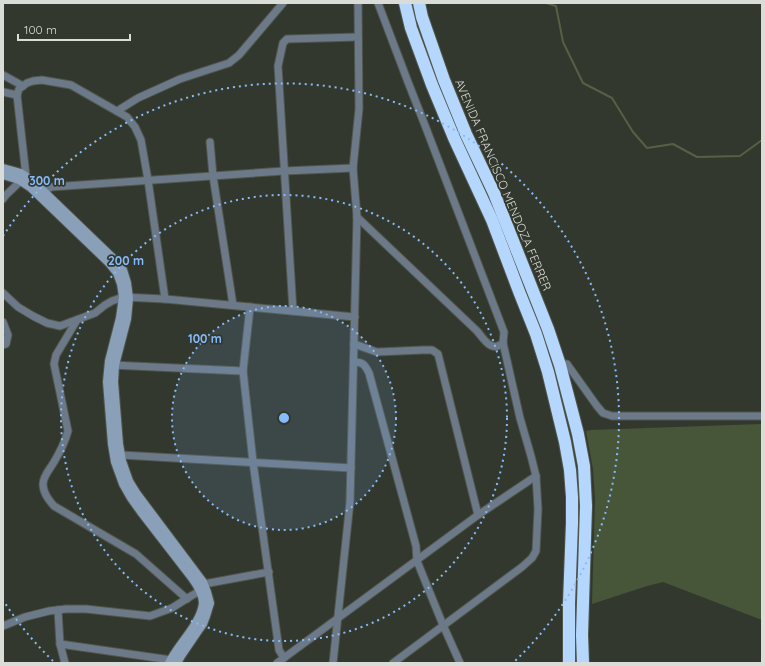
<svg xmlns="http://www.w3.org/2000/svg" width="765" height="666" font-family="Quicksand,sans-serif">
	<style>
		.green { fill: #475638 }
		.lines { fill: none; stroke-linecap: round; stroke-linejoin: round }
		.stream { stroke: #546145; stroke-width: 2 }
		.street-casing { stroke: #51564c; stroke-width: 9 }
		.secondary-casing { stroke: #51564c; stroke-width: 10 }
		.highway-casing { stroke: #51564c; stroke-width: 14 }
		.street { stroke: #6c7989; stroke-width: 7 }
		.secondary { stroke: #8a9fb8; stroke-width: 8 }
		.highway { stroke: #b6d7fd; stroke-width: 12 }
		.ring { fill: none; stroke: #85bbfb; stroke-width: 2; stroke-dasharray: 2 4 }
		.labels { text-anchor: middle; stroke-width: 3.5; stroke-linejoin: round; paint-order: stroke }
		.street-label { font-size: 12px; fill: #daddd7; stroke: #33382e }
		.centre { fill: #85bbfb; stroke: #33382e; stroke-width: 2 }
		.ring-label { font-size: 12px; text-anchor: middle; font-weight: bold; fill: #85bbfb; stroke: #33382e; stroke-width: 3.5; stroke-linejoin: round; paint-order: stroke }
	</style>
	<rect width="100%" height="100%" fill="#33382e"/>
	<polygon class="green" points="762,424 762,620 663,582 647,586 592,604 595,499 593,469 586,431 591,430"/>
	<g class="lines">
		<polyline class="stream" points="546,3 556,6 563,42 583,83 612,98 633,132 647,148 673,144 697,157 740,156 762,140"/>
		<g class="street-casing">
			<g id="street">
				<polyline points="3,75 23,86"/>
				<polyline points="3,92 17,95"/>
				<polyline points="117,111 138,98 180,79 229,63 239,55 283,3"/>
				<polyline points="210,142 213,176 233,305"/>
				<polyline points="40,194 51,187 284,171 353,168"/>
				<polyline points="3,199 6,195 26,176 17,95 19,89 27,83 33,81 42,80 71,85 127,117 135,127 141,140 148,180 165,299"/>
				<path d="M 357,217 L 477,331 C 484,339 491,353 503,343 L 504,332 L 426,128 L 408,82 L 378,3"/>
				<polyline points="3,293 18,307 33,316 47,323 60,326 95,313 105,305 112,301 123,297 165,299 355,317"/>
				<polyline points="250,307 243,371 253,462 279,650 284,658"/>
				<polyline points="293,311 278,66 283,43 287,39 358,37"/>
				<path d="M 77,320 L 56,355 L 54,364 L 68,431 C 65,442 60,452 54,462 C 50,469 43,476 43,484 C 43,493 49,500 54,506 L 136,554 L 187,599"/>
				<polyline points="3,322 8,335 6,344 3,345"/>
				<path d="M 354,362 C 363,362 365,365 369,373 L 416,546 L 417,561 L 443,625 L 460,663"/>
				<polyline points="111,365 243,371"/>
				<polyline points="560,365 567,364 597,406 603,413 612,416 762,416"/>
				<polyline points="116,457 121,455 351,468"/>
				<polyline points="478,515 536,476"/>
				<polyline points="58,610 60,644 65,663"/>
				<polyline points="3,626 25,617 49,611 66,609 86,609 150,616 172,608 191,596 200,591 204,584 269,572"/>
				<polyline points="60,644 171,660"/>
				<polyline points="277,663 478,515 438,354 432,350 423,350 377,352 354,344"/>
				<polyline points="333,663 350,502 357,217 353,168 359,109 358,3"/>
				<polyline points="393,663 522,567 532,558 536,551 538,509 536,476 531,456 520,418 503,343"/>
			</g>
		</g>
		<g class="secondary-casing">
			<g id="secondary">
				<polyline points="3,168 21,173 35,183 114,259 123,270 127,283 129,298 127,319 115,365 114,382 119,444 122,461 129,481 137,494 203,582 207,592 210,603 206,616 203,624 198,631 181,656 177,663"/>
				<path d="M 3,175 L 19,180 L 31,188 L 109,263 L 117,273 L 121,284 L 123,297 L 120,318 L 109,361 L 107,382 L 112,444 L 115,462 L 123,484 L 131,498 L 141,512 L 192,578 C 197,585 203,595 203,603 C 201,624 178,644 169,663"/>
			</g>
		</g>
		<g class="highway-casing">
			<g id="highway">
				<polyline points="405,3 411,28 432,85 454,138 492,220 520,294 536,334 548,372 565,442 570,470 572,497 572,523 569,603 569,663"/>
				<polyline points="419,3 422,17 444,80 466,134 494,193 548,329 560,365 578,434 584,466 586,506 582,635 583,663"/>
			</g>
		</g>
		<use href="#street" class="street"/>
		<use href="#secondary" class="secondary"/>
		<use href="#highway" class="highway"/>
	</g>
	<circle cx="284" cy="418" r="112" fill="#85bbfb" fill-opacity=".12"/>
	<g class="ring">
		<circle cx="284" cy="418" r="112"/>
		<circle cx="284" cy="418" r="223"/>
		<path d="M53 661A335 335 0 0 1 3 600M3 236A335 335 0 1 1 515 661"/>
	</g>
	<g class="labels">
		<g class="street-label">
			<text transform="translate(503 185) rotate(67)" y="4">AVENIDA FRANCISCO MENDOZA FERRER</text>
		</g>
	</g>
	<circle cx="284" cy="418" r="6" class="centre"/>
	<g class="ring-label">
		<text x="47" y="185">300 m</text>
		<text x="126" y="265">200 m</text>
		<text x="205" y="343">100 m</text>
	</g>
	<rect width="765" height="666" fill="none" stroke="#daddd7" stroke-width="8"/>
	<path d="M18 34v6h112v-6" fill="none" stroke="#daddd7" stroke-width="2"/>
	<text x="24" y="34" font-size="12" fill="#daddd7" stroke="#33382e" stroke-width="3" paint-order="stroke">100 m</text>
</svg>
